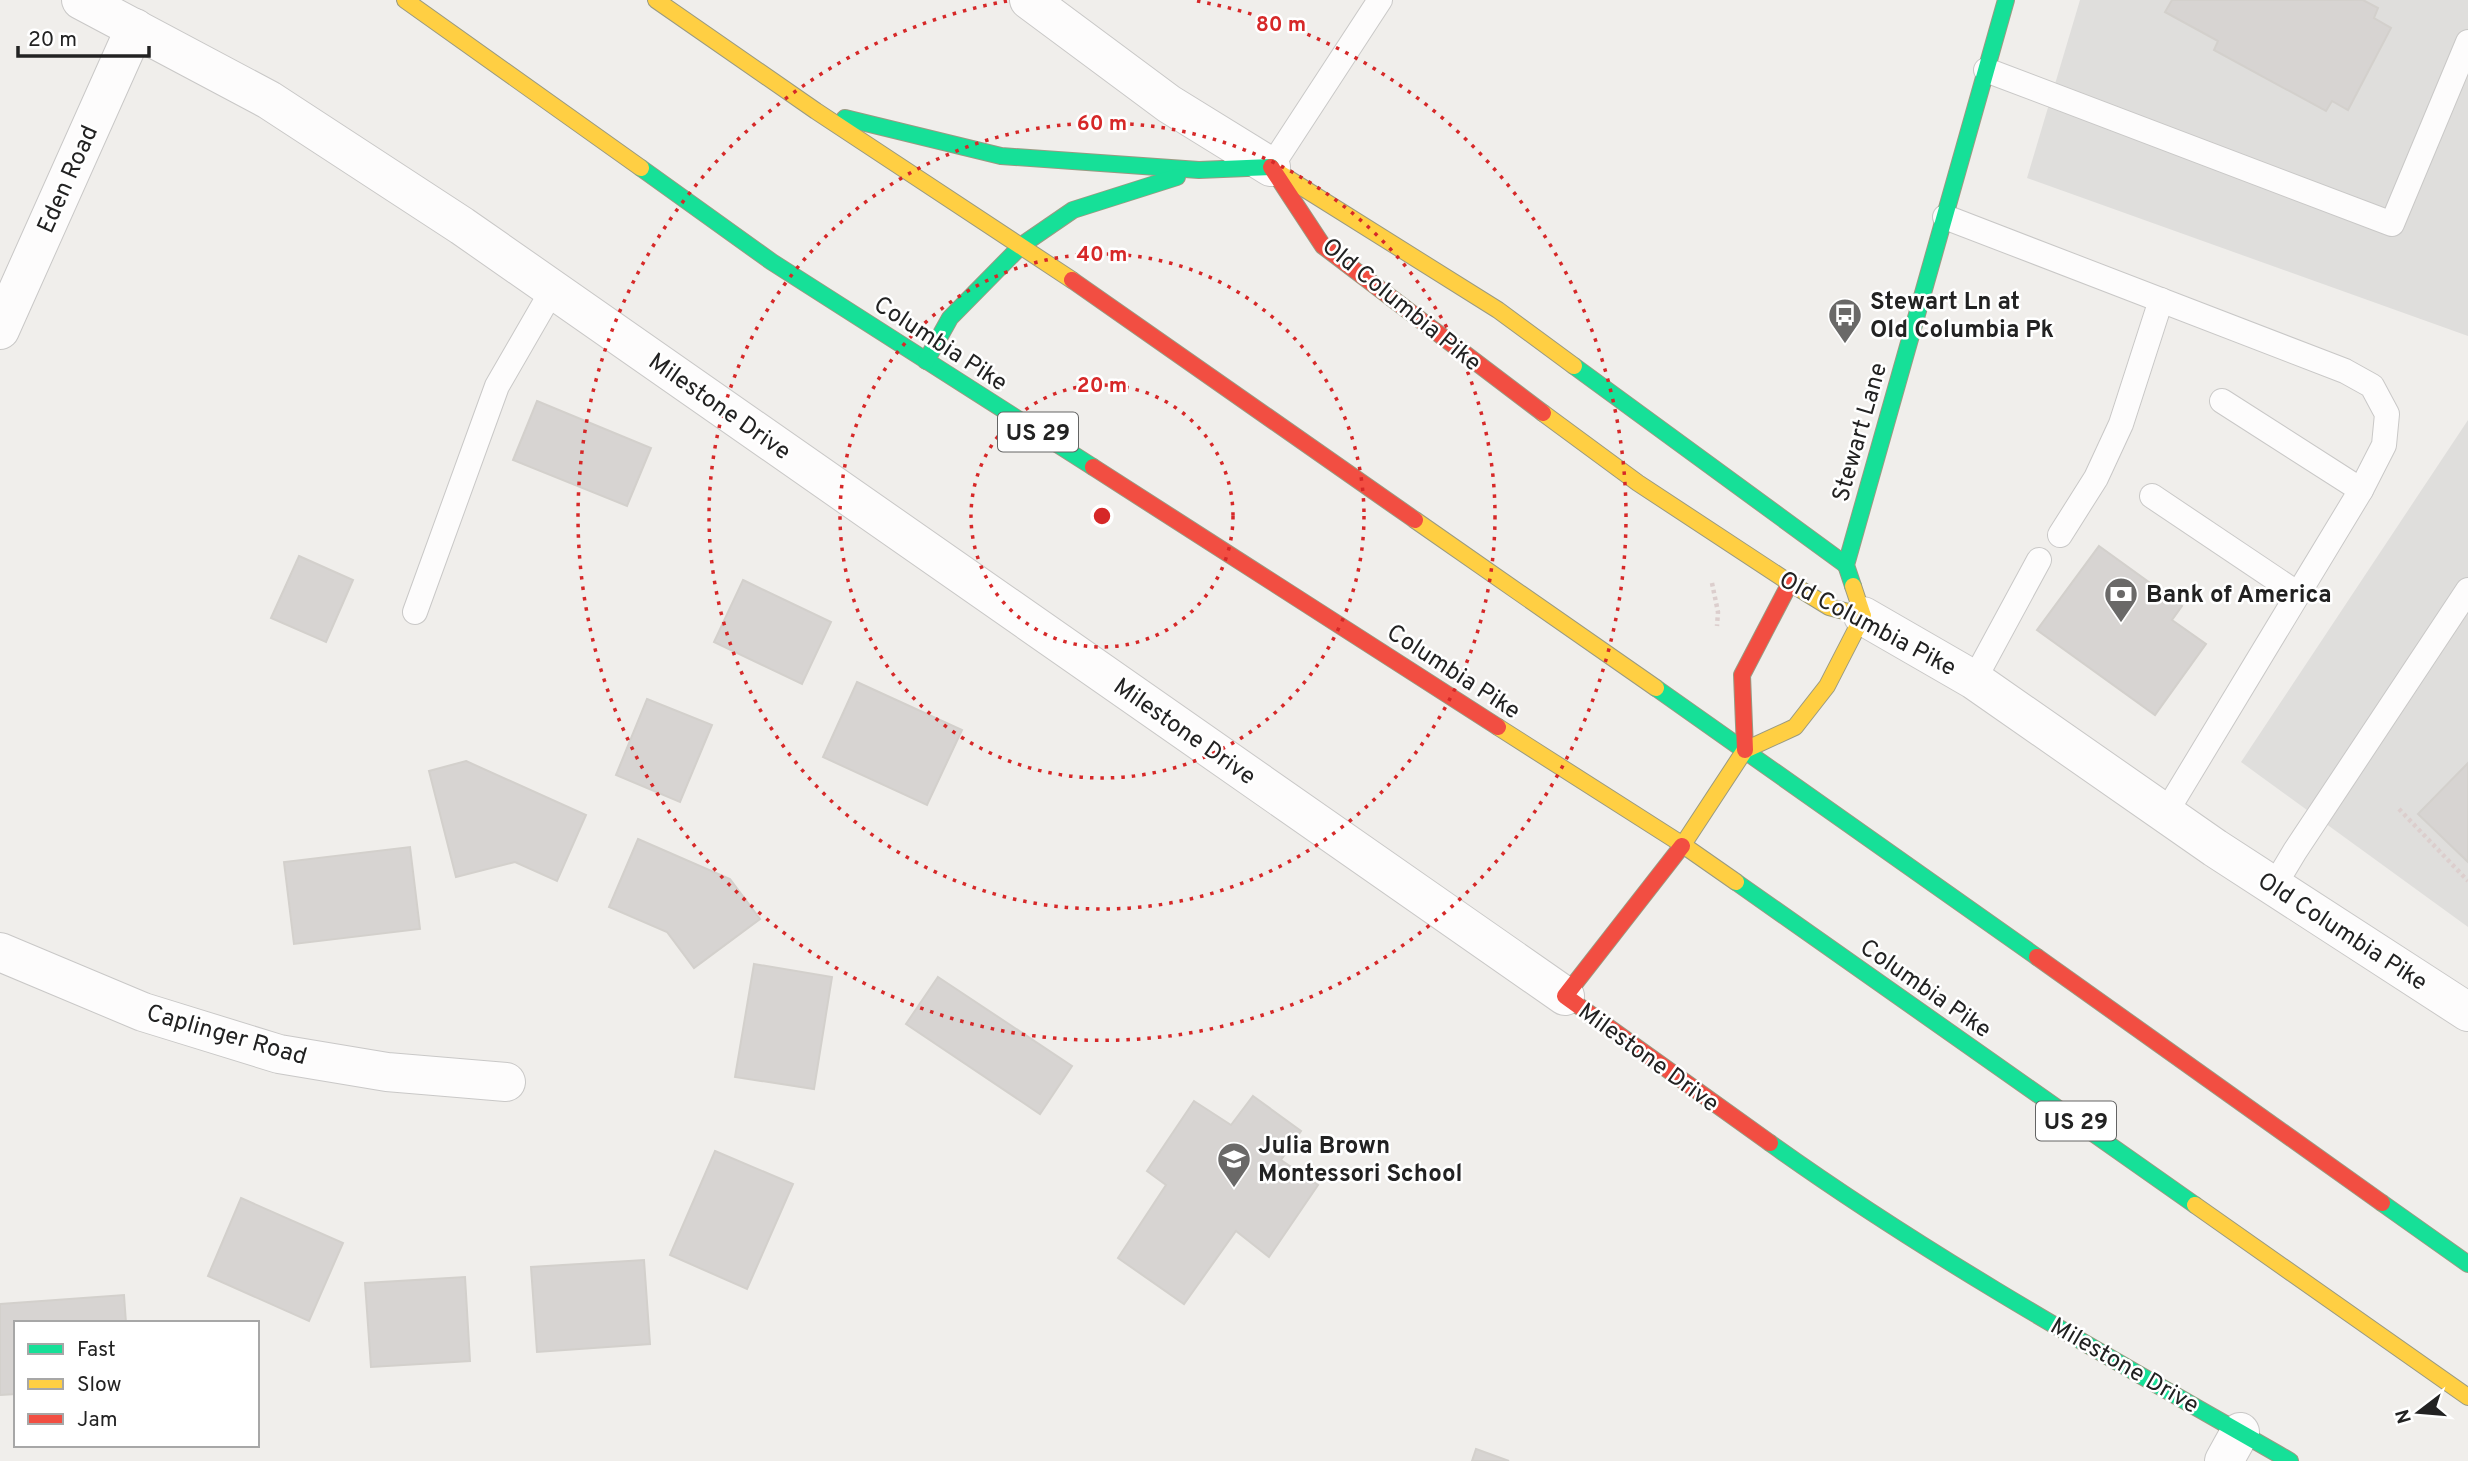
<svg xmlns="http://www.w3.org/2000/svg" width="2468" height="1461" font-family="Overpass,sans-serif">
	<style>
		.residential { fill: #dfdedc }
		.building { fill: #d7d4d2; stroke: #d3d0cc; stroke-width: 2 }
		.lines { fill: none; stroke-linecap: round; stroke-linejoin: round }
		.lane-casing { stroke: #c9c8c7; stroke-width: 26 }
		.street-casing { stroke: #c9c8c7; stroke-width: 40 }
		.fast-casing { stroke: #999a82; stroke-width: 18 }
		.slow-casing { stroke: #999a82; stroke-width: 18 }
		.jam-casing { stroke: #999a82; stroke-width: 18 }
		.path { stroke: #dccecd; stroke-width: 4.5; stroke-dasharray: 3.5 3.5; stroke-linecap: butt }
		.lane { stroke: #fdfcfc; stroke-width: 24 }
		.street { stroke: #fdfcfc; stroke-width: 38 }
		.fast { stroke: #16e098; stroke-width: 16 }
		.slow { stroke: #ffcf43; stroke-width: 16 }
		.jam { stroke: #f24e42; stroke-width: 16 }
		.ring { fill: none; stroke: #d62828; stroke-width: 3.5; stroke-dasharray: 3.5 7 }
		.labels { text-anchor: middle; stroke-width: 5; stroke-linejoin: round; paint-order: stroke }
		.shield { fill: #fff; stroke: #646464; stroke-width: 2 }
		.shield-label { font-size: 23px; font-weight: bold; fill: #222 }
		.street-label { font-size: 24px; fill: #222; stroke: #fff }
		.poi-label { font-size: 24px; font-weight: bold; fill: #222; stroke: #fff; text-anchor: start }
		.centre { fill: #d62828; stroke: #fff; stroke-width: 3.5 }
		.ring-label { font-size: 21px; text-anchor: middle; font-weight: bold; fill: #d62828; stroke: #fff; stroke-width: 5; stroke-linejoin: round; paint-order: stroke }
	</style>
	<rect width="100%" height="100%" fill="#f0eeeb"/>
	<g class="residential">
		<polygon points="2080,0 2468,0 2468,336 2027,178"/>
		<polygon points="2468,420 2468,927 2241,762"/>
	</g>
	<g class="building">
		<polygon points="2172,0 2363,0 2378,8 2374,18 2391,28 2348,110 2332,101 2326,111 2214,50 2218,41 2165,12"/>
		<polygon points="537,401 651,448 627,506 513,460"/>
		<polygon points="2099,546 2182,606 2172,620 2206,644 2155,715 2037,630"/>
		<polygon points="299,556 353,580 326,642 271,618"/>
		<polygon points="743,580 831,622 802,684 714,642"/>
		<polygon points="857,682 962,730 927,805 823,757"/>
		<polygon points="647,699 712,725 680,802 616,775"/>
		<polygon points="466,761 586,815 557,881 515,862 456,877 429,771"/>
		<polygon points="2468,763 2468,862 2418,814"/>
		<polygon points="638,839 730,879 760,919 694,968 667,932 609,907"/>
		<polygon points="410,847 420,929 294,944 284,862"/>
		<polygon points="754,964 832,977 814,1089 735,1077"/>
		<polygon points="938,977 1072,1066 1040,1114 906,1024"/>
		<polygon points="1253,1096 1301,1131 1281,1160 1318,1185 1269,1257 1236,1231 1184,1304 1118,1258 1166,1185 1147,1171 1194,1101 1231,1125"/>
		<polygon points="715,1151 793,1184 747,1289 670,1255"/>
		<polygon points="241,1198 343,1243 309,1321 208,1276"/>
		<polygon points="644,1260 650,1344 537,1352 531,1267"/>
		<polygon points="465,1277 470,1361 371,1367 365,1283"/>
		<polygon points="124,1295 126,1323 16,1323 16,1394 0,1395 0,1304"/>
		<polygon points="1476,1449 1509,1461 1472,1461"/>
	</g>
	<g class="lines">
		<g class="lane-casing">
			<g id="lane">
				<polyline points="1986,70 2392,224 2468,42"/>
				<polyline points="1271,167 1380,0"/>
				<polyline points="1945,217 2345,371 2372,386 2387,414 2384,445 2361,490"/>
				<polyline points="2152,496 2298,594"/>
				<polyline points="2060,535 2096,478 2121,424 2161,300"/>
				<polyline points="415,612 497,386 553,289"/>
				<polyline points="1974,680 2039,560"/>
				<polyline points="2165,814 2361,490 2222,401"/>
				<polyline points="2274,886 2295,851 2468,590"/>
			</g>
		</g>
		<g class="street-casing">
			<g id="street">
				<polyline points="81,0 269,100 462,226 1565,996"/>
				<polyline points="1029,0 1169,104 1271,167"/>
				<polyline points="0,330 135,28"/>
				<polyline points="1863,616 1974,680 2215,848 2468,1012"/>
				<polyline points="0,952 143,1012 279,1054 387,1072 506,1082"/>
				<polyline points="2224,1461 2240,1432"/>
			</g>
		</g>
		<g class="fast-casing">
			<g id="fast">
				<polyline points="845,118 1001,156 1199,170 1271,167"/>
				<polyline points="641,168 772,262 1093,467"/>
				<polyline points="926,361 950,318 1022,245 1073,210 1177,177"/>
				<polyline points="1574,366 1846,565"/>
				<polyline points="1853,586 1846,565 2006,0"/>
				<polyline points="1656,688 2037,957"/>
				<polyline points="1736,882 2195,1205"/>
				<path d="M 1770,1143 C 1935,1261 2114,1360 2290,1461"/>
				<polyline points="2382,1203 2468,1264"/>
			</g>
		</g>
		<g class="slow-casing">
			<g id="slow">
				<polyline points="405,0 641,168"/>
				<polyline points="656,0 816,111 1072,280"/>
				<polyline points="1281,174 1498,310 1574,366"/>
				<polyline points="1543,413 1638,483 1790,583 1829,607 1863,616"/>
				<polyline points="1415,520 1656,688"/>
				<polyline points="1498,727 1683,845 1736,882"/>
				<polyline points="1682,846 1745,750 1795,727 1827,686 1863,616 1853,586"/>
				<polyline points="2195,1205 2468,1397"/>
			</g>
		</g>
		<g class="jam-casing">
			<g id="jam">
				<polyline points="1271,167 1323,246 1543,413"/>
				<polyline points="1072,280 1415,520"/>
				<polyline points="1093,467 1498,727"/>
				<polyline points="1745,750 1742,675 1790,583"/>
				<polyline points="1682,846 1565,996 1770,1143"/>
				<polyline points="2037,957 2382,1203"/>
			</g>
		</g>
		<g class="path">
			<polyline points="1712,583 1718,612 1717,626"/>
			<polyline points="2399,809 2468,881"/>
		</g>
		<use href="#lane" class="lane"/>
		<use href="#street" class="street"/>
		<use href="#fast" class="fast"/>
		<use href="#slow" class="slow"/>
		<use href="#jam" class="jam"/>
	</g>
	<g class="ring">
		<circle cx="1102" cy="516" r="131"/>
		<circle cx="1102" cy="516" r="262"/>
		<circle cx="1102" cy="516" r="393"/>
		<path d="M1197 1A524 524 0 1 1 1007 1"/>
	</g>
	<defs>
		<g id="bus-pin" transform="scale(1.75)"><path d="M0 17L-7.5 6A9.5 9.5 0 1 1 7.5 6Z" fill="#6a6968" stroke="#fff"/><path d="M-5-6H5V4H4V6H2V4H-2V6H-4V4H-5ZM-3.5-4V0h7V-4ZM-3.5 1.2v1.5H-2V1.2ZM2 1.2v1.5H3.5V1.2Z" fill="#fff"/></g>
		<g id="bank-pin" transform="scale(1.75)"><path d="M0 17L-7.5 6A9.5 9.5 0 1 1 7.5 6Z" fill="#6a6968" stroke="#fff"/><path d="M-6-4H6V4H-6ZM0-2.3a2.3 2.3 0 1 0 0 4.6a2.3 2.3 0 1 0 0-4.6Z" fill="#fff"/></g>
		<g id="school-pin" transform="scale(1.75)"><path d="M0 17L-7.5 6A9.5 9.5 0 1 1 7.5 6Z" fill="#6a6968" stroke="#fff"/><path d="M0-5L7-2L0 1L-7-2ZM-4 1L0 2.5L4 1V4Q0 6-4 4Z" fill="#fff"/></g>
	</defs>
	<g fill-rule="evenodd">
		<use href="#bus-pin" x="1845" y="315"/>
		<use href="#bank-pin" x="2121" y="594"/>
		<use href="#school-pin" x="1234" y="1159"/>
	</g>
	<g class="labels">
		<g class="shield">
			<rect x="998" y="412.5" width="80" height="39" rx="5"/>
			<rect x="2036" y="1101.5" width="80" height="39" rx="5"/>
		</g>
		<g class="shield-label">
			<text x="1038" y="440">US 29</text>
			<text x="2076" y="1129">US 29</text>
		</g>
		<g class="street-label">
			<text transform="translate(67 179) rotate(-66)" y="8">Eden Road</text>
			<text transform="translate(1402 304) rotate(39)" y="8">Old Columbia Pike</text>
			<text transform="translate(941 343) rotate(33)" y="8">Columbia Pike</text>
			<text transform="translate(720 406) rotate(35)" y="8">Milestone Drive</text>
			<text transform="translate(1859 432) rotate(-74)" y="8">Stewart Lane</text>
			<text transform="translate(1868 623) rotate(28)" y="8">Old Columbia Pike</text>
			<text transform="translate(1454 671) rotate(33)" y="8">Columbia Pike</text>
			<text transform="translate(1185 731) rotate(35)" y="8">Milestone Drive</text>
			<text transform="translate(2343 931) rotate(33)" y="8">Old Columbia Pike</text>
			<text transform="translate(1926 988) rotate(35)" y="8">Columbia Pike</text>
			<text transform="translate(227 1034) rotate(16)" y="8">Caplinger Road</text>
			<text transform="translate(1649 1057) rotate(36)" y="8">Milestone Drive</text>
			<text transform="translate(2125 1365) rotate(30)" y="8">Milestone Drive</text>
		</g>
		<g class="poi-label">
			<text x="1870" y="309">Stewart Ln at<tspan x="1870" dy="28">Old Columbia Pk</tspan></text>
			<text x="2146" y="602">Bank of America</text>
			<text x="1258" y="1153">Julia Brown<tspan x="1258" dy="28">Montessori School</tspan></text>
		</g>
	</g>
	<circle cx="1102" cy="516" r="10" class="centre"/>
	<g class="ring-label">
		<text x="1281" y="31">80 m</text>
		<text x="1102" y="130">60 m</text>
		<text x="1102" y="261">40 m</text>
		<text x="1102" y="392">20 m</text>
	</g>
	<rect x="14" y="1321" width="245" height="126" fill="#ffffff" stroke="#a7a7a7" stroke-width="2"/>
	<rect x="28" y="1344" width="35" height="10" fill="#16e098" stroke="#a7a7a7" stroke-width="2"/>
	<text x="77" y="1356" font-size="21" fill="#222222">Fast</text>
	<rect x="28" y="1379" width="35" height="10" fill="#ffcf43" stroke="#a7a7a7" stroke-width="2"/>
	<text x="77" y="1391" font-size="21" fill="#222222">Slow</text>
	<rect x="28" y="1414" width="35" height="10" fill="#f24e42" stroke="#a7a7a7" stroke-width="2"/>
	<text x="77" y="1426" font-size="21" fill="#222222">Jam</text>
	<g transform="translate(2419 1412) rotate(254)" stroke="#ffffff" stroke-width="5" paint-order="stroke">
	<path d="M0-5L12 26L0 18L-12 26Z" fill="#222222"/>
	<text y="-10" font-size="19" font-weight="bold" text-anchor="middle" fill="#222222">N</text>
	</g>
	<path d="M18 46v10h131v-10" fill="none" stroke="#222222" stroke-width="3.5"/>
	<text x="28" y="46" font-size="21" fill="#222222" stroke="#ffffff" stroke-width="5" paint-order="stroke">20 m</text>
</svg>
